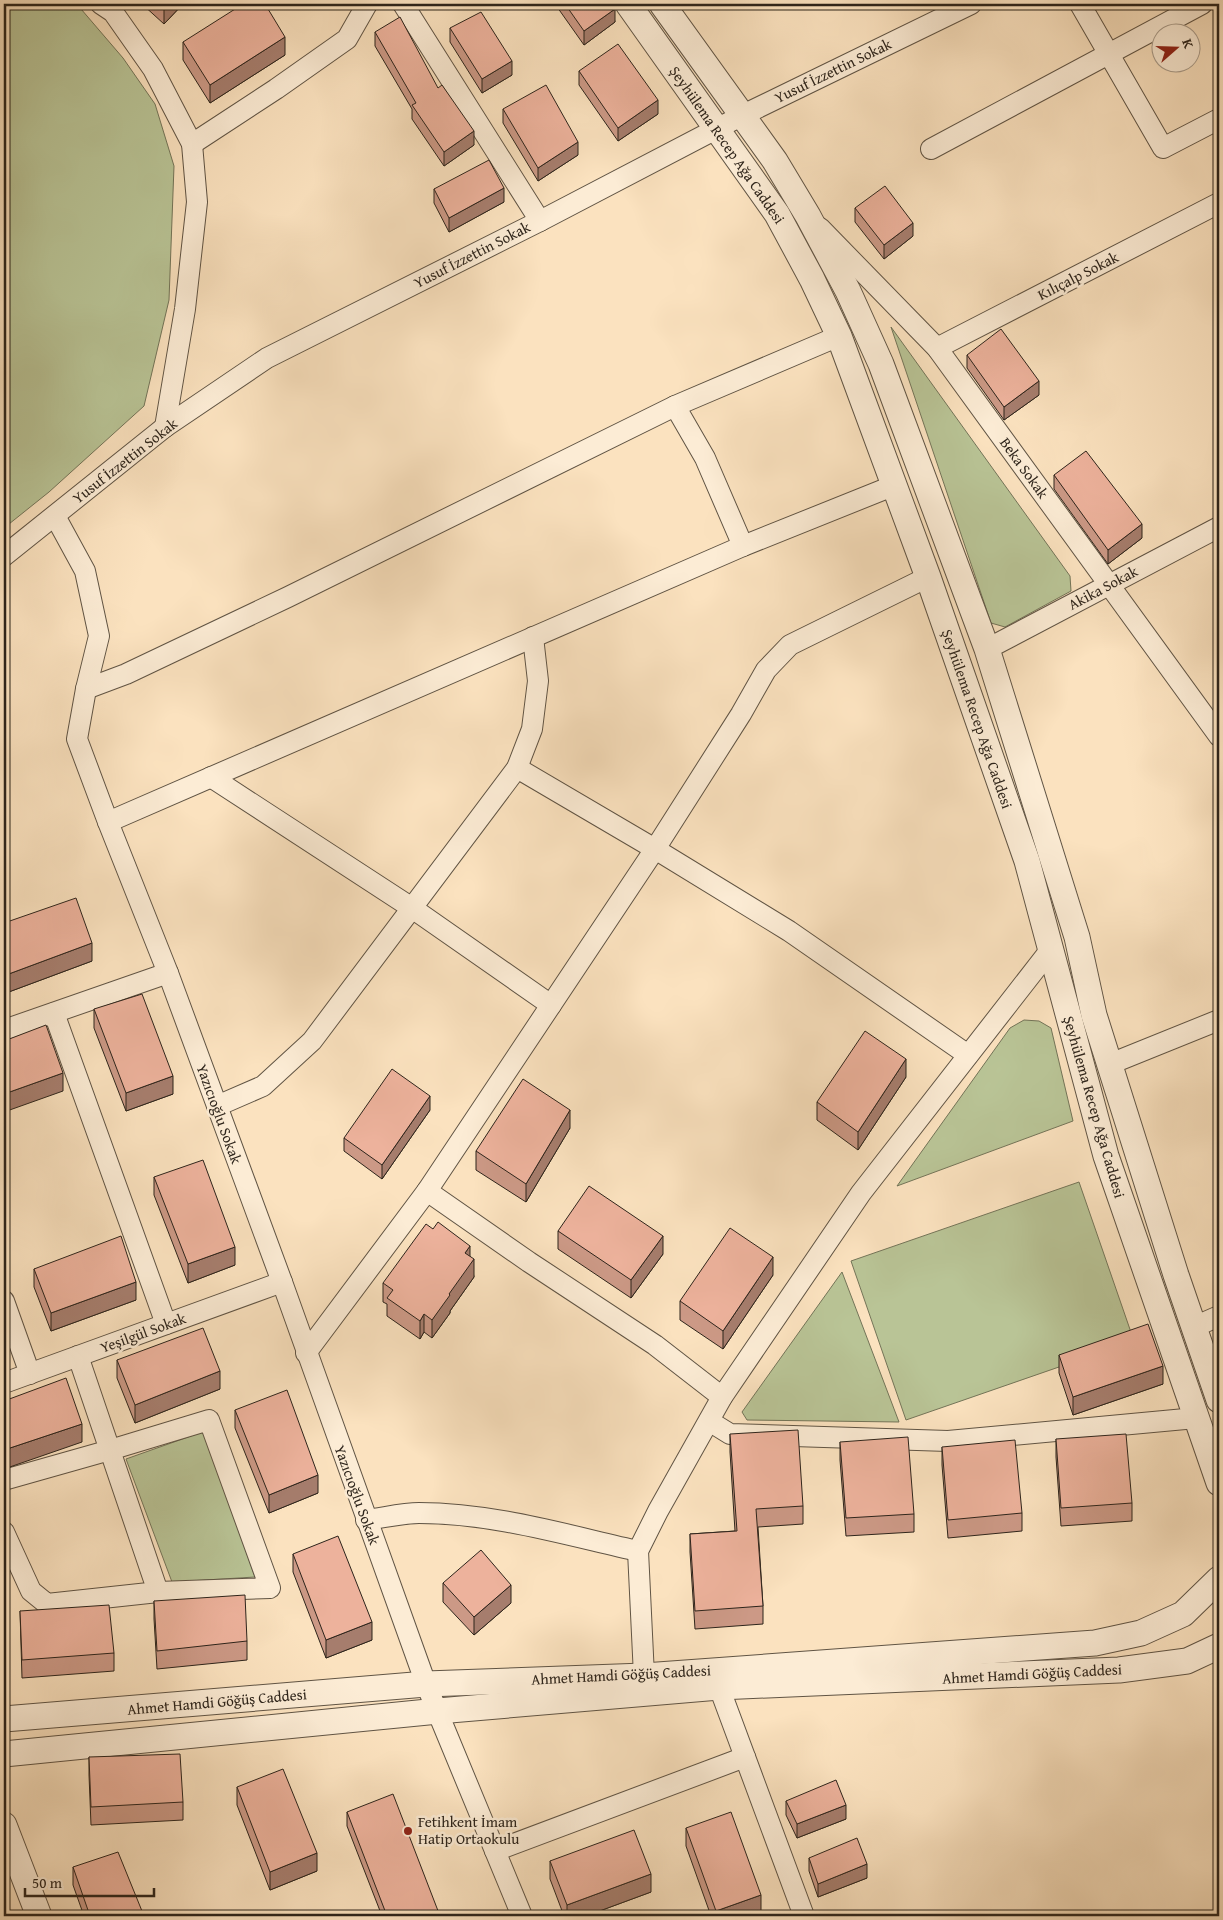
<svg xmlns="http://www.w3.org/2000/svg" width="1223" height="1920" font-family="'Gentium Book Plus',serif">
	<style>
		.green { fill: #b9c496; stroke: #737458 }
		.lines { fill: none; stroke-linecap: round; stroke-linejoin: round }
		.minor-casing { stroke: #605444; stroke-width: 22 }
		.tertiary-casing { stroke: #605444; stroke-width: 27 }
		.minor { stroke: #fcecd5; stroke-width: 20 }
		.tertiary { stroke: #fcecd5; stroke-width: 25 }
		.wall { fill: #cc9986; stroke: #2d241b }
		.shaded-wall { fill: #a67d6d; stroke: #2d241b }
		.building { fill: #edb29c; stroke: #2d241b }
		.poi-dot { fill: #8f2418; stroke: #fcecd5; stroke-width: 2 }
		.labels { text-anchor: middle; stroke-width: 5; stroke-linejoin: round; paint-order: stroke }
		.street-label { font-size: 15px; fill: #2d241b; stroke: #fcecd5 }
		.poi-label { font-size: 15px; fill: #2d241b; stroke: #fcecd5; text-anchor: start }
	</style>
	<rect width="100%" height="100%" fill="#fbe2bf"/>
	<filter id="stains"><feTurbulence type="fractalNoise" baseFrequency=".004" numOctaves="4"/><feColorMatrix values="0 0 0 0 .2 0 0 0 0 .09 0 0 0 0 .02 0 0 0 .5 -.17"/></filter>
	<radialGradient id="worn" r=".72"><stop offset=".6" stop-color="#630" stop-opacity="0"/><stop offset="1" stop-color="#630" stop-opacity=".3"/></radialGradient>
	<g class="green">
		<polygon points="4,4 72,4 81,9 123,58 155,104 174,166 169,300 144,406 49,492 4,528"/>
		<polygon points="891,327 1070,576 1071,591 1005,627 991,623"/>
		<polygon points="1024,1020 1039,1021 1051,1028 1073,1121 897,1186 1010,1028"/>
		<polygon points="1079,1182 1134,1341 906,1420 851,1261"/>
		<polygon points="842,1272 899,1422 747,1420 742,1412"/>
		<polygon points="205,1431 255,1577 172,1582 126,1459"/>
	</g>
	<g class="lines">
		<g class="minor-casing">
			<g id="minor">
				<polyline points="101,4 113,12 153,69 192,144 197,202 185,309 165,427"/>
				<polyline points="403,4 540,221"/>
				<polyline points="1080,4 1163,148 1219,119"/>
				<polyline points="192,144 276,89 347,39 367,4"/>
				<polyline points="931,149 1202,4"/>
				<polyline points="820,228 937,348 1219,736"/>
				<polyline points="937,348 1219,203"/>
				<polyline points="675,406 705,458 743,546"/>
				<polyline points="55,516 85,571 99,636 86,689 77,739 108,822 168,973 282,1282 426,1684 522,1916"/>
				<polyline points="4,556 165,427 267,358 540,221 743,115 971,4"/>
				<polyline points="987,649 1219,527"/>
				<polyline points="86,689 126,674 288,597 675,406 839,336"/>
				<polyline points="517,768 655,849 789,931 968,1055"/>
				<polyline points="211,777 412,908 551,1005"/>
				<polyline points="108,822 743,546 895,485"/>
				<polyline points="54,1013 166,1324"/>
				<polyline points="4,1030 168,973"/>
				<polyline points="1110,1064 1219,1020"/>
				<polyline points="217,1106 263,1086 312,1041 517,768 532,729 538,681 533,637"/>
				<polyline points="427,1191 529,1262 655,1345 722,1397"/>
				<polyline points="4,1301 30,1374"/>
				<polyline points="1194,1327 1219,1316"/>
				<polyline points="306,1353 427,1191 655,849 741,714 766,670 790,645 928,577"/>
				<polyline points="4,1383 282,1282"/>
				<polyline points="709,1421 730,1434 948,1441 1196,1418"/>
				<polyline points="4,1480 110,1450 209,1420 270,1588 158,1592"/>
				<path d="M 366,1520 C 383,1518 402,1513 419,1513 C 493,1513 566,1535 638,1551"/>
				<polyline points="4,1532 31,1591 47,1604 158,1592 78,1356"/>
				<polyline points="644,1676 638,1551 658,1511 722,1397 861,1193 1051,949"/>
				<polyline points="719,1687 804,1916"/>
				<polyline points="495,1851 745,1757"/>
			</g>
		</g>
		<g class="tertiary-casing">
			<g id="tertiary">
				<polyline points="628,4 777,214 812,279 839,336 928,577 1027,861 1106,1156 1219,1483"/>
				<polyline points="662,4 775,161 808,216 848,291 881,364 987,649 1077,937 1094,1015 1176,1275 1219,1400"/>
				<polyline points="4,1719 426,1684 644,1676 1095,1643 1141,1633 1183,1614 1219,1579"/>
				<polyline points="4,1754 438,1711 719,1687 1119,1670 1187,1661 1219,1646"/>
				<polyline points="4,1825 39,1916"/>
			</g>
		</g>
		<use href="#minor" class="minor"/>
		<use href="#tertiary" class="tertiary"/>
	</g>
	<g class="wall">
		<polygon points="142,4 183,4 164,24"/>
		<polygon points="555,4 611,4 615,22 584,45"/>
		<polygon points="450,28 512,75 482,93 450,42"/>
		<polygon points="375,32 438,88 474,145 444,166 412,119 412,109 375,46"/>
		<polygon points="183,42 285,55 210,103 183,60"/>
		<polygon points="579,71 658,114 618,141 579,85"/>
		<polygon points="503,109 578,155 538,181 503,123"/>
		<polygon points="434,189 504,202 449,232 434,203"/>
		<polygon points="855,208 913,236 884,259 855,222"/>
		<polygon points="967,355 1039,395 1004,420 967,368"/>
		<polygon points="1054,475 1142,538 1108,564 1054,489"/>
		<polygon points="4,923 92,961 6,993 4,987"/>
		<polygon points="94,1009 173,1094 126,1111 94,1028"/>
		<polygon points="906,1077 858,1150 817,1120 817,1102"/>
		<polygon points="430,1110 382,1179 344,1151 344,1138"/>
		<polygon points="570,1128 526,1202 476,1170 476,1151"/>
		<polygon points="154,1177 235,1265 188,1283 154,1195"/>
		<polygon points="558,1231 663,1254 631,1298 558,1249"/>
		<polygon points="470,1256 474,1277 450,1311 450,1313 432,1338 424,1332 420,1339 387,1316 387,1304 383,1302 383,1283"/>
		<polygon points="34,1269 136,1300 51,1331 34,1287"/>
		<polygon points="773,1275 723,1349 680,1320 680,1301"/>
		<polygon points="1059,1355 1163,1384 1073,1415 1059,1373"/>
		<polygon points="117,1360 220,1389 135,1423 117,1378"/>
		<polygon points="235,1410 318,1493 269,1513 235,1428"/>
		<polygon points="730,1434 803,1506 803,1524 758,1527 763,1606 763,1624 695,1629 690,1552 690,1534 735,1531 730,1452"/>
		<polygon points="1056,1439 1132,1503 1132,1521 1061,1526 1056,1457"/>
		<polygon points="840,1442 914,1514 914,1532 846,1536 840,1460"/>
		<polygon points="942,1447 1022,1513 1022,1531 948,1538 942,1465"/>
		<polygon points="293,1554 372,1640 326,1658 293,1572"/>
		<polygon points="443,1583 511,1603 474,1635 443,1602"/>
		<polygon points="154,1601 247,1641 247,1660 157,1669 154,1619"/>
		<polygon points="20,1611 114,1653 114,1671 22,1678"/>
		<polygon points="89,1757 183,1802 183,1820 91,1825 89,1775"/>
		<polygon points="237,1787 317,1871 270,1890 237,1805"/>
		<polygon points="786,1801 846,1819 797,1838 786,1815"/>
		<polygon points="347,1812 440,1916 382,1916 347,1826"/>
		<polygon points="686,1828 761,1913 752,1916 711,1916 686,1846"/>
		<polygon points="809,1858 867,1878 818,1897 809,1871"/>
		<polygon points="550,1861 651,1892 586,1916 564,1916 550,1879"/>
		<polygon points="73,1867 144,1916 84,1916 73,1885"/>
	</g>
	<g class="shaded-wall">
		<polygon points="166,4 183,4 164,24 164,6"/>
		<polygon points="615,9 615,22 584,45 584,31"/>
		<polygon points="285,37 285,55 210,103 210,85"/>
		<polygon points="512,61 512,75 482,93 482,79"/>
		<polygon points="658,100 658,114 618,141 618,128"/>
		<polygon points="474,131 474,145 444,166 444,152"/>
		<polygon points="578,142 578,155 538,181 538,168"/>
		<polygon points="504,188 504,202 449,232 449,218"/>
		<polygon points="913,223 913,236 884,259 884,245"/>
		<polygon points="1039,381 1039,395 1004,420 1004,407"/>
		<polygon points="1142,524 1142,538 1108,564 1108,550"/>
		<polygon points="92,943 92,961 6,993 6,975"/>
		<polygon points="906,1059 906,1077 858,1150 858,1132"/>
		<polygon points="63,1073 63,1091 4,1112 4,1094"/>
		<polygon points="173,1076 173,1094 126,1111 126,1093"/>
		<polygon points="430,1096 430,1110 382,1179 382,1165"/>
		<polygon points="570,1110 570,1128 526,1202 526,1184"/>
		<polygon points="663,1236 663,1254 631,1298 631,1280"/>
		<polygon points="470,1246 470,1264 474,1259 474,1277 450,1311 450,1313 432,1338 432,1320 449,1294 465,1253"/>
		<polygon points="235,1247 235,1265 188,1283 188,1264"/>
		<polygon points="773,1257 773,1275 723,1349 723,1331"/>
		<polygon points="136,1282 136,1300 51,1331 51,1313"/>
		<polygon points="424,1314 424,1332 420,1339 420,1321"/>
		<polygon points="1163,1366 1163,1384 1073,1415 1073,1397"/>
		<polygon points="220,1371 220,1389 135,1423 135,1405"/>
		<polygon points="82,1424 82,1442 4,1469 4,1450"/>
		<polygon points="318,1475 318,1493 269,1513 269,1495"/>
		<polygon points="9,1562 9,1580 4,1582 4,1564"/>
		<polygon points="511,1585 511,1603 474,1635 474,1617"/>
		<polygon points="372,1622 372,1640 326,1658 326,1640"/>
		<polygon points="846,1805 846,1819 797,1838 797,1824"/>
		<polygon points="317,1853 317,1871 270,1890 270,1872"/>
		<polygon points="867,1864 867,1878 818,1897 818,1884"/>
		<polygon points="651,1874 651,1892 586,1916 567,1916 567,1905"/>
		<polygon points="761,1895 761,1913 752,1916 716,1916 716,1911"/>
	</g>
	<g class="building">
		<polygon points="243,4 265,4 285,37 210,85 183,42"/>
		<polygon points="565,4 611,4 615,9 584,31"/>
		<polygon points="481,12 512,61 482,79 450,28"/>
		<polygon points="400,17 438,88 442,85 474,131 444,152 412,105 416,103 375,32"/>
		<polygon points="618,44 658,100 618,128 579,71"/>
		<polygon points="546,85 578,142 538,168 503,109"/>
		<polygon points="489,160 504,188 449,218 434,189"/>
		<polygon points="885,186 913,223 884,245 855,208"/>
		<polygon points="1001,329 1039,381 1004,407 967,355"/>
		<polygon points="1086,451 1142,524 1108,550 1054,475"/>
		<polygon points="76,898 92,943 6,975 4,969 4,923"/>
		<polygon points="142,994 173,1076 126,1093 94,1009"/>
		<polygon points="46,1025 63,1073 4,1094 4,1041"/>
		<polygon points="865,1031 906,1059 858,1132 817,1102"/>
		<polygon points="392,1069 430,1096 382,1165 344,1138"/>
		<polygon points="523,1079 570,1110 526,1184 476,1151"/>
		<polygon points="203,1160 235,1247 188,1264 154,1177"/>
		<polygon points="589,1186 663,1236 631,1280 558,1231"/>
		<polygon points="438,1222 470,1246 465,1253 474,1259 449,1294 450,1295 432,1320 424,1314 420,1321 387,1298 393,1290 383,1283 426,1224 433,1229"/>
		<polygon points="730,1228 773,1257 723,1331 680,1301"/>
		<polygon points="121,1236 136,1282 51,1313 34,1269"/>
		<polygon points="1148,1324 1163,1366 1073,1397 1059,1355"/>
		<polygon points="203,1328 220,1371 135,1405 117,1360"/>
		<polygon points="66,1378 82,1424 4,1450 4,1401"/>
		<polygon points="287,1390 318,1475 269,1495 235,1410"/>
		<polygon points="798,1430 803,1506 756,1509 763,1606 695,1611 690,1534 737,1531 730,1434"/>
		<polygon points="1126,1434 1132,1503 1061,1508 1056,1439"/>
		<polygon points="908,1437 914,1514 846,1518 840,1442"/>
		<polygon points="1015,1440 1022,1513 948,1520 942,1447"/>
		<polygon points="338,1536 372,1622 326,1640 293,1554"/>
		<polygon points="481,1550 511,1585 474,1617 443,1583"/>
		<polygon points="4,1551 9,1562 4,1564"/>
		<polygon points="245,1595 247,1641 157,1651 154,1601"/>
		<polygon points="109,1605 114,1653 22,1660 20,1611"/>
		<polygon points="180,1754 183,1802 91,1807 89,1757"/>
		<polygon points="283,1769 317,1853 270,1872 237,1787"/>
		<polygon points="836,1780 846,1805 797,1824 786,1801"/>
		<polygon points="393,1794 440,1916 387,1916 347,1812"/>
		<polygon points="731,1812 761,1895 716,1911 686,1828"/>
		<polygon points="634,1830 651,1874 567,1905 550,1861"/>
		<polygon points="857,1838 867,1864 818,1884 809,1858"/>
		<polygon points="118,1852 144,1916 90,1916 73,1867"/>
	</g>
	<circle class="poi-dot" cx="408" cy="1831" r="5"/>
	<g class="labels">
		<g class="street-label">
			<text transform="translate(833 71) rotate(-26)" y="5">Yusuf İzzettin Sokak</text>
			<text transform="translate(727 145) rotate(55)" y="5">Şeyhülema Recep Ağa Caddesi</text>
			<text transform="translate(472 255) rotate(-27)" y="5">Yusuf İzzettin Sokak</text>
			<text transform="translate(1078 276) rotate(-27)" y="5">Kılıçalp Sokak</text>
			<text transform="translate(125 461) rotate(-38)" y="5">Yusuf İzzettin Sokak</text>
			<text transform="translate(1024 468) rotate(54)" y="5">Beka Sokak</text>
			<text transform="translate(1103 588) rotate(-28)" y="5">Akika Sokak</text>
			<text transform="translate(977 719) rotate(71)" y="5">Şeyhülema Recep Ağa Caddesi</text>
			<text transform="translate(1094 1107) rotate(74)" y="5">Şeyhülema Recep Ağa Caddesi</text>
			<text transform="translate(219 1114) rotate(70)" y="5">Yazıcıoğlu Sokak</text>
			<text transform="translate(143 1333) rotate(-20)" y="5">Yeşilgül Sokak</text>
			<text transform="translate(357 1495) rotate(70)" y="5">Yazıcıoğlu Sokak</text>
			<text transform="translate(1032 1674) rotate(-3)" y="5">Ahmet Hamdi Göğüş Caddesi</text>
			<text transform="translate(621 1675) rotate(-3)" y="5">Ahmet Hamdi Göğüş Caddesi</text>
			<text transform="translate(217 1702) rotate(-5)" y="5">Ahmet Hamdi Göğüş Caddesi</text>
		</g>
		<g class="poi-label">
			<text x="418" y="1827">Fetihkent İmam<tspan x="418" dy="17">Hatip Ortaokulu</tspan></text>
		</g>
	</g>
	<rect width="1223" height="1920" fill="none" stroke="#fbe2bf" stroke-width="20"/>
	<rect x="5" y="5" width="1213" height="1910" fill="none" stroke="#2d241b" stroke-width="2.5"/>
	<rect x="10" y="10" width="1203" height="1900" fill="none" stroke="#2d241b"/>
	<g transform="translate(1176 48) rotate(70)"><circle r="24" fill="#fcecd5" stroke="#a99c8b"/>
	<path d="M0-4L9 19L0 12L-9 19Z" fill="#8f2418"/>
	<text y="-8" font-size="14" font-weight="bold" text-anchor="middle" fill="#2d241b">K</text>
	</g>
	<path d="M25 1888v8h129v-8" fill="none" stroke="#2d241b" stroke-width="2.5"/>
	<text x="32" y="1888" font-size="15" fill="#2d241b" stroke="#fcecd5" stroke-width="4" paint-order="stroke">50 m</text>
	<rect width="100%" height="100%" filter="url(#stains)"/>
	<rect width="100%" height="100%" fill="url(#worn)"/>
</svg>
